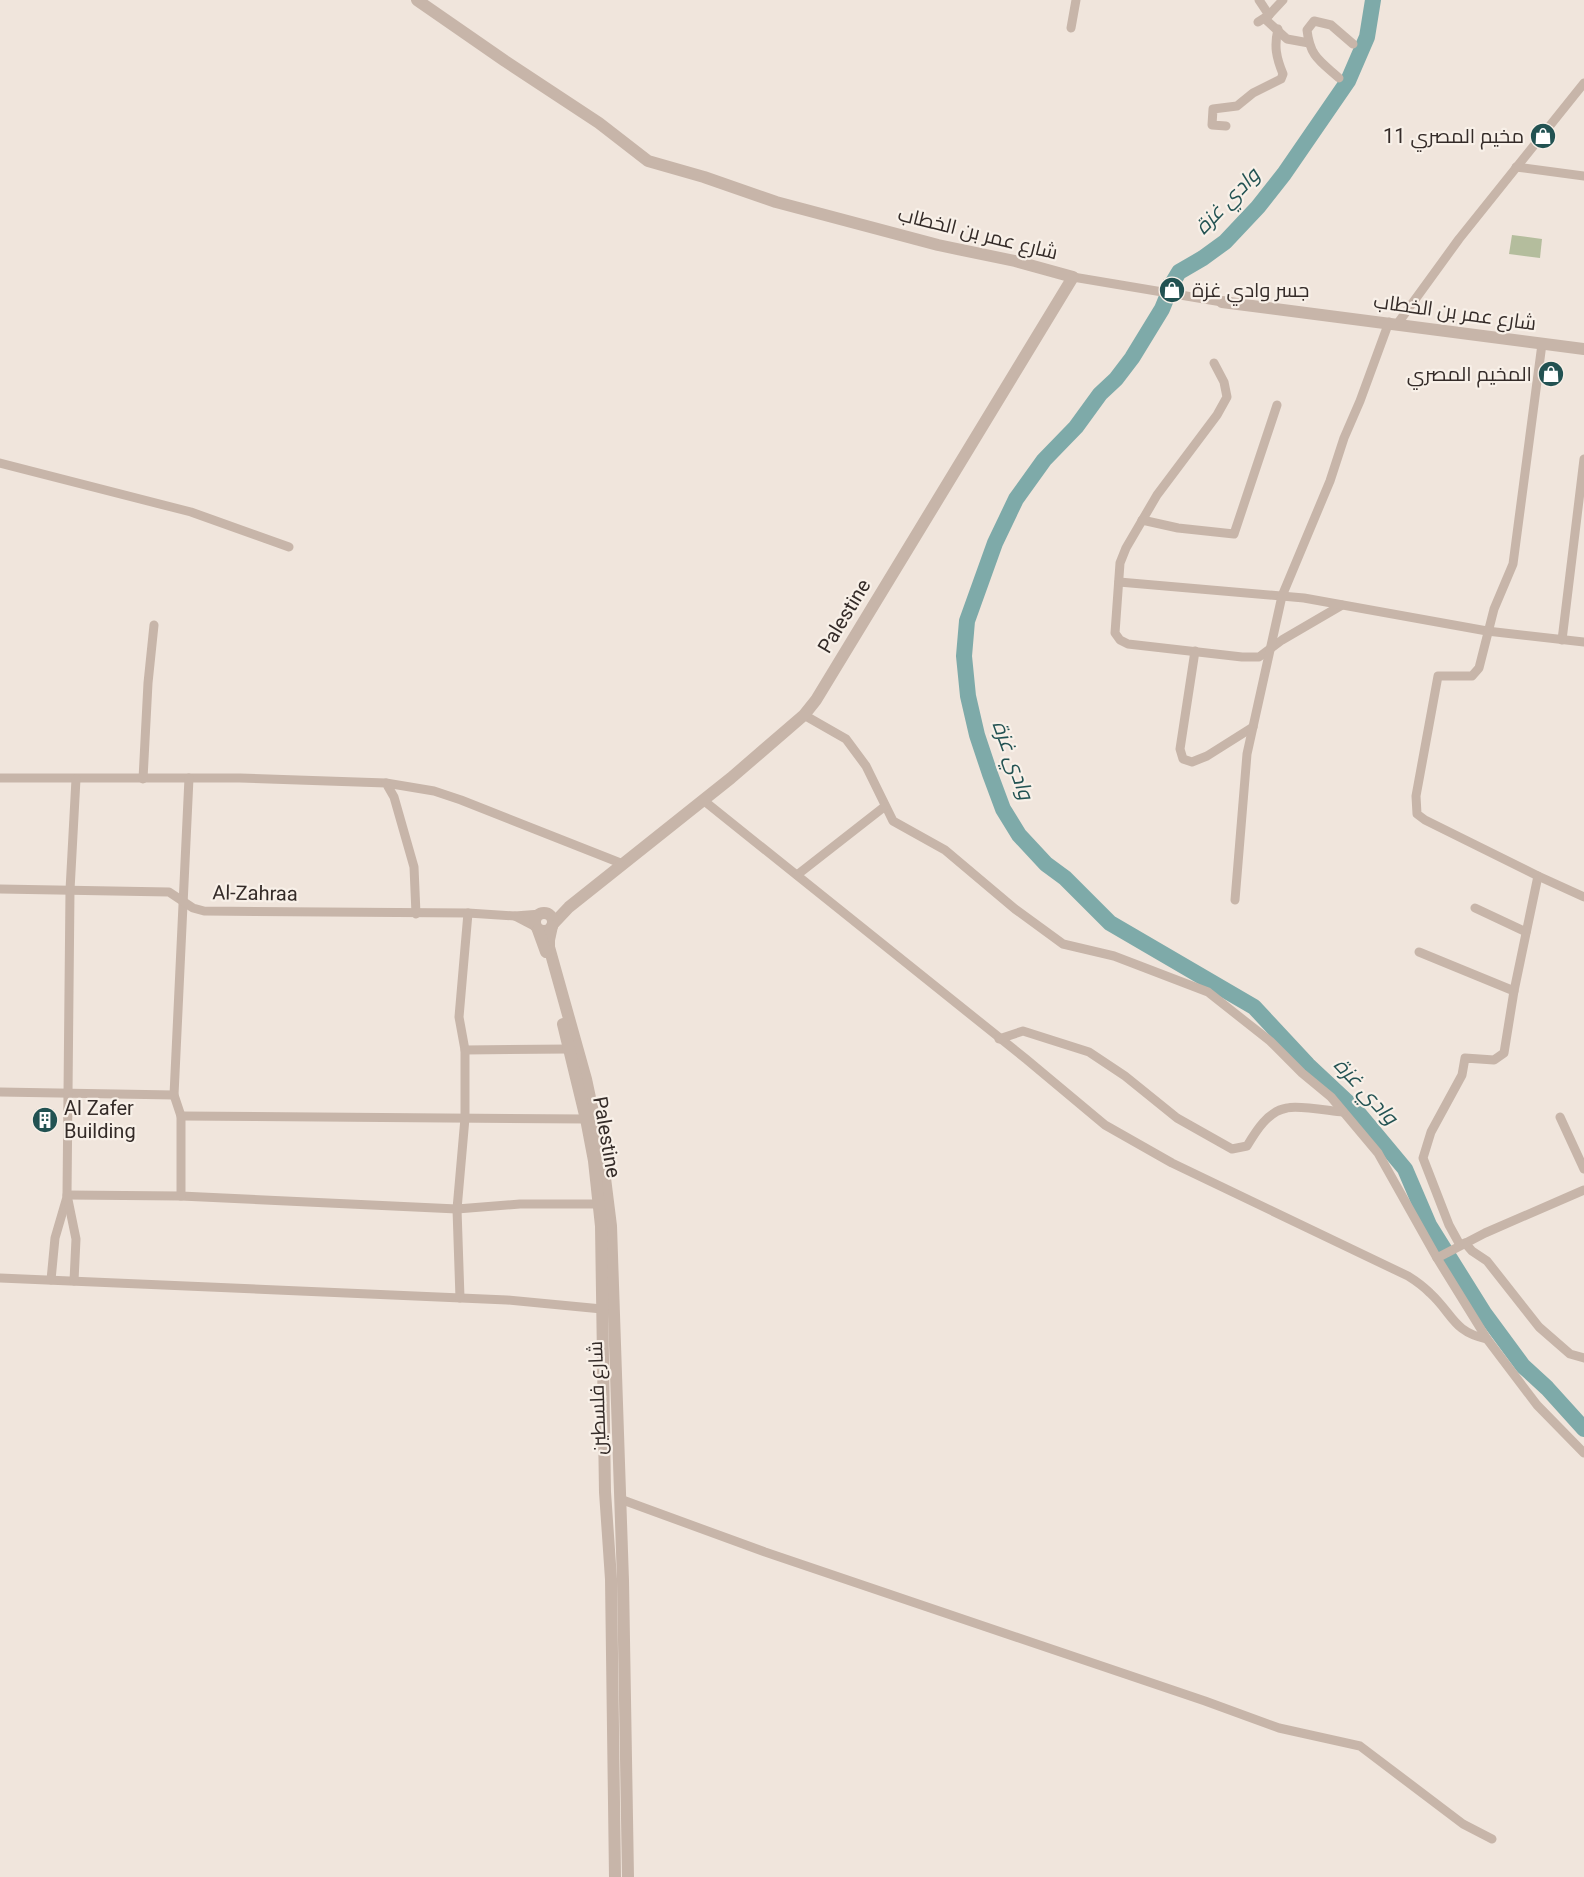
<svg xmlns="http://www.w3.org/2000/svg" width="1584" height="1877" font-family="Roboto,Cairo,sans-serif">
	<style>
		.green { fill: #b4bd9d }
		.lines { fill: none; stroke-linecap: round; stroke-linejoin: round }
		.river { stroke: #7eaaa9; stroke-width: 16 }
		.minor { stroke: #c7b5a9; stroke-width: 9 }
		.tertiary { stroke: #c7b5a9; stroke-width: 12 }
		.labels { text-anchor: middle; stroke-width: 4.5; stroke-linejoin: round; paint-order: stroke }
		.poi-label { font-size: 20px; fill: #342b28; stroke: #f8f0e8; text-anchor: end }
		.street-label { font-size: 20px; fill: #342b28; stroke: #f8f0e8 }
		.water-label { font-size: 21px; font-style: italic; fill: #225252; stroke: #f8f0e8 }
	</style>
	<rect width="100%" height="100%" fill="#f0e5dc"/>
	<polygon class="green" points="1512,235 1542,239 1540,258 1509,254"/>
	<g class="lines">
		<polyline class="river" points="1373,0 1367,37 1348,81 1284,174 1258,207 1225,242 1203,258 1179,272 1173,282 1162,309 1132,358 1116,379 1100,394 1076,427 1044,460 1016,499 995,543 967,621 964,656 968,696 977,735 990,774 1003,809 1019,835 1046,864 1065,878 1110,923 1254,1007 1308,1065 1355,1109 1405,1169 1429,1225 1484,1313 1523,1366 1547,1388 1584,1429"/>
		<g class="minor">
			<polyline points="1259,0 1269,15"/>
			<polyline points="1265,19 1287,39 1309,43"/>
			<polyline points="1258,22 1269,15 1283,0"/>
			<polyline points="1071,28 1076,0"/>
			<path d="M 1339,78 C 1320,61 1310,57 1307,30 L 1314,21 L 1331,25 L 1353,44"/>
			<path d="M 1226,126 L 1212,125 L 1213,109 L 1237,106 L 1253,93 L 1281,79 L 1283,74 C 1276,57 1274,46 1278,29"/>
			<polyline points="1516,167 1584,176"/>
			<polyline points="1073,277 1222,302"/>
			<polyline points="1398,323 1459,239 1584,83"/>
			<polyline points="1214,363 1224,382 1227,397 1217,415 1157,495 1126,548 1120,563 1115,633 1120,640 1128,644 1242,657 1259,657 1282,640 1342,605"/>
			<polyline points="0,463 191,512 289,547"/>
			<polyline points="1142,520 1178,528 1234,534 1277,405"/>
			<polyline points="1119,582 1304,598 1487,631 1584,642"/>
			<polyline points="1562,640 1584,459"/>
			<polyline points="1195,651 1180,749 1183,759 1192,762 1207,756 1253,727"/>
			<polyline points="804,715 846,739 866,766 893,821 945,850 1015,909 1063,944 1114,956 1208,992 1270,1041 1302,1073 1331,1097 1378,1153 1437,1258 1487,1339 1537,1405 1584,1453"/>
			<polyline points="0,778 240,778 386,783 394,797 414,867 416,914"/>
			<polyline points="189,778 174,1095 181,1116 181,1196 457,1209 520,1204 598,1204"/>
			<polyline points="143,779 148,683 154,625"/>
			<polyline points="386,783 434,791 461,800 623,864"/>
			<path d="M 703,800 L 1026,1059 L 1105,1125 L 1172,1163 L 1408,1276 C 1416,1281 1424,1287 1430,1293 C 1453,1314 1453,1332 1487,1339"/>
			<polyline points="797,875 884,807"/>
			<polyline points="1538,876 1584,897"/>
			<polyline points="0,889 169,892 193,908 204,911 468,913 515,916 541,914"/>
			<polyline points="1235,900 1247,754 1282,596 1330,481 1344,438 1360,401 1389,322"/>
			<polyline points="1475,908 1526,932"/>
			<polyline points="515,916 536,927"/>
			<polyline points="1419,952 1514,991"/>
			<path d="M 999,1039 L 1023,1031 L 1089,1052 L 1125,1076 L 1177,1118 L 1232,1149 L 1247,1146 C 1256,1131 1268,1111 1287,1108 C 1299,1105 1330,1111 1343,1112"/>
			<polyline points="465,1050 569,1049"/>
			<polyline points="0,1092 174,1095"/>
			<polyline points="181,1116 586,1119"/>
			<polyline points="1560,1117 1584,1169"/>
			<polyline points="67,1195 181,1196"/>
			<polyline points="1465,1243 1472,1251 1487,1261 1539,1327 1570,1354 1584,1358"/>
			<polyline points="1460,1245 1449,1225 1423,1158 1431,1132 1462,1075 1465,1058 1494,1060 1504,1053 1514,991 1538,876 1425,820 1417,814 1416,796 1438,676 1472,676 1479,668 1494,609 1513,564 1542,344"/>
			<polyline points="1437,1258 1485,1233 1584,1190"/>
			<polyline points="0,1278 507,1300 602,1309"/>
			<polyline points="51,1280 55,1238 67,1197"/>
			<polyline points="74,1281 76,1239 67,1195 70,890 76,779"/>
			<polyline points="460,1298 457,1209 465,1118 465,1050 459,1017 468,913"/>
			<polyline points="620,1499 765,1552 1205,1701 1279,1728 1360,1746 1463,1824 1492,1839"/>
		</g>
		<g class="tertiary">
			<polyline points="417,0 505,61 599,123 648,161 704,177 776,202 938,245 1015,261 1073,277 816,700 804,715 731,778 569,907 553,924"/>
			<polyline points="1222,302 1584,349"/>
			<circle cx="544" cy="922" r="9"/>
			<polyline points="552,926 549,940 549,947 586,1079 602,1154 611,1226 623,1581 628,1877"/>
			<polyline points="538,930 546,952"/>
			<polyline points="563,1024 586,1119 594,1161 601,1226 605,1492 611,1579 615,1877"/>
		</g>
	</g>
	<defs>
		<g id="shop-disc" transform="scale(1.35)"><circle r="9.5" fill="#225252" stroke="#f8f0e8"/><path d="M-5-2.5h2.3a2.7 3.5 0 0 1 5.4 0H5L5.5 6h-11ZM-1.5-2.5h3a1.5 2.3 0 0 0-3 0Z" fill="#fff"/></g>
		<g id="building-disc" transform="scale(1.35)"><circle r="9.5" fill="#225252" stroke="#f8f0e8"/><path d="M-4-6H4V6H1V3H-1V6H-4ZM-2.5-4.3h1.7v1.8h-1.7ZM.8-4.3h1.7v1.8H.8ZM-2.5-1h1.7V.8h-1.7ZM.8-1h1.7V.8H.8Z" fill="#fff"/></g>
	</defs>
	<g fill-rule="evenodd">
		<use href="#shop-disc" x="1543" y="136"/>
		<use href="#shop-disc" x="1172" y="290"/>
		<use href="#shop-disc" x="1551" y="374"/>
		<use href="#building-disc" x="45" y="1120"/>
	</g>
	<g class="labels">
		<g class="poi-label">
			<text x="1524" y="143">مخيم المصري 11</text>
			<text x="1192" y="297" text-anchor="start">جسر وادي غزة</text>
			<text x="1532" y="381">المخيم المصري</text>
			<text x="64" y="1115" text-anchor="start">Al Zafer<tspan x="64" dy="23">Building</tspan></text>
		</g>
		<g class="street-label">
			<text transform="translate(978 233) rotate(14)" y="7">شارع عمر بن الخطاب</text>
			<text transform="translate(1455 312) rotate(8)" y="7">شارع عمر بن الخطاب</text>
			<text transform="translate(844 616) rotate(-59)" y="7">Palestine</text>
			<text transform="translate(255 893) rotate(1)" y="7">Al-Zahraa</text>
			<text transform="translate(607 1137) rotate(80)" y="7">Palestine</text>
			<text transform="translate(597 1398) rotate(-92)" y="7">شارع فلسطين</text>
		</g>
		<g class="water-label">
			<text transform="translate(1227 201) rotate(-46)" y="7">وادي غزة</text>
			<text transform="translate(1013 760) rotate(70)" y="7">وادي غزة</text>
			<text transform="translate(1366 1091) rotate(47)" y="7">وادي غزة</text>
		</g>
	</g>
</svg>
